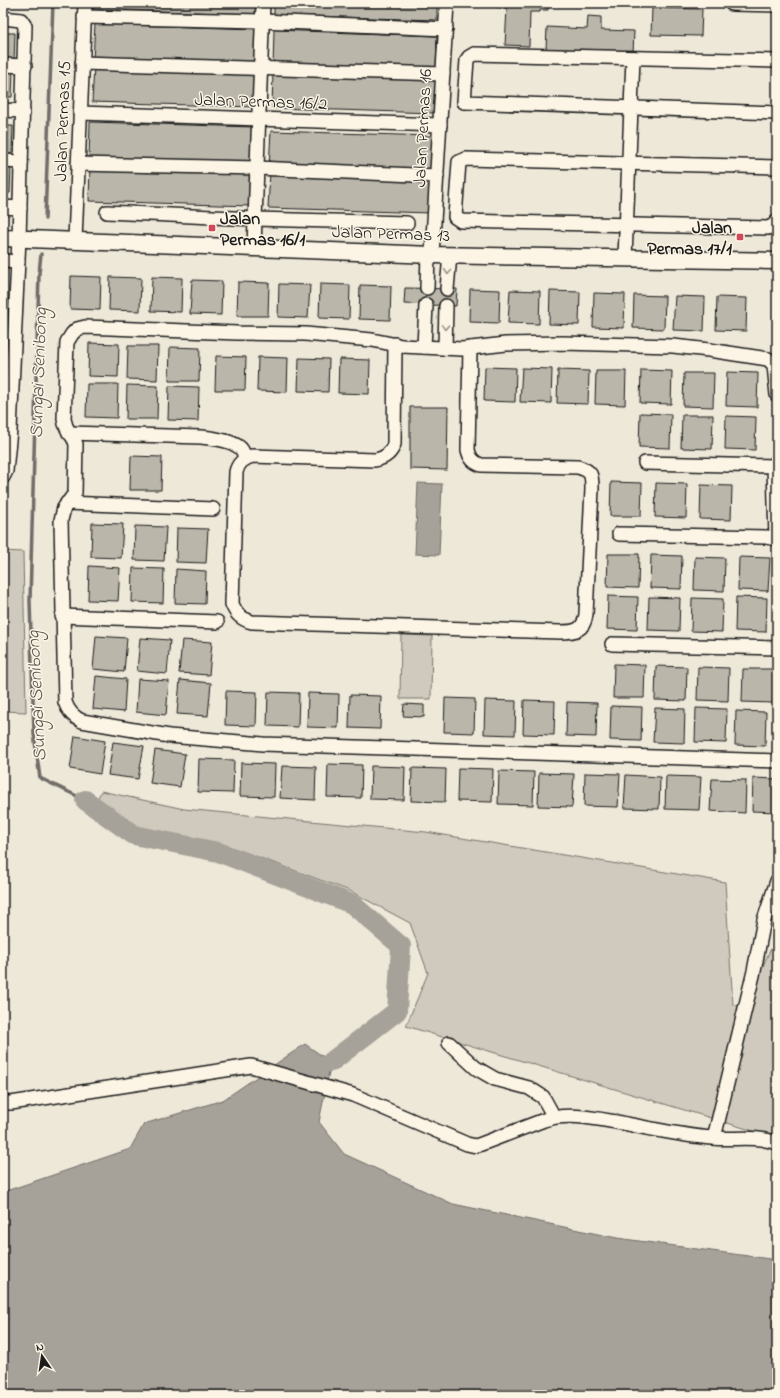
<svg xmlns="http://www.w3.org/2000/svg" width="780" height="1398" font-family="'Indie Flower',sans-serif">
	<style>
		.built { fill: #ded9cb }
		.green { fill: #cfcabd; stroke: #76736c }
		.water { fill: #a7a299; stroke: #6f6c67 }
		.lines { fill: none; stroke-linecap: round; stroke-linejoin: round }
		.stream { stroke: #6f6c67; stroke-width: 3.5 }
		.river { stroke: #a7a299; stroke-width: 20 }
		.building { fill: #bab6aa; stroke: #1c1c1c }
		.minor-casing { stroke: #1c1c1c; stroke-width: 16 }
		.major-casing { stroke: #1c1c1c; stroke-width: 19 }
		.minor { stroke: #fcf5e5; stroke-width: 13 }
		.major { stroke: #fcf5e5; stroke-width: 16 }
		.oneway { stroke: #97938b }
		.poi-dot { fill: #d1495b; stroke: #fcf5e5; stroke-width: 1.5 }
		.labels { text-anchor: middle; stroke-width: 3; stroke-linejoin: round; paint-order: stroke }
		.street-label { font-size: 18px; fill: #1c1c1c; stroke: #fcf5e5 }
		.poi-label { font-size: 18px; font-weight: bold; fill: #1c1c1c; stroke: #fcf5e5; text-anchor: start }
		.water-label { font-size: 19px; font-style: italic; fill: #5b5854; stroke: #fcf5e5 }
	</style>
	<rect width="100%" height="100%" fill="#eee8d9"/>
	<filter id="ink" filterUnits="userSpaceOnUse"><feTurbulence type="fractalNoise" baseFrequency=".025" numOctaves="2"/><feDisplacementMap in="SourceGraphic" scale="8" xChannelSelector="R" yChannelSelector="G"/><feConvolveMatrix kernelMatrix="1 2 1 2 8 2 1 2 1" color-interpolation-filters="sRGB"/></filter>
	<g filter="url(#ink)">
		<polygon class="built" points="3,3 37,3 37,6 3,5"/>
		<g class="green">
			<polygon points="3,551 23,552 26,712 3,711"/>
			<polygon points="401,635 432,636 431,699 400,699"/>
			<polygon points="101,791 184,809 426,832 725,882 733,1005 744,1007 777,935 777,1138 406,1026 428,973 410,923 350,891 223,844 136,828 96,803"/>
		</g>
		<g class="water">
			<polygon points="418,483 442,484 439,555 415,554"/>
			<polygon points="305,1044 331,1062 319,1122 344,1154 453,1204 617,1238 777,1260 777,1395 3,1395 3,1192 130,1149 144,1124 223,1100"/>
		</g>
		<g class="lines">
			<g class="stream">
				<polyline points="45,219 53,3"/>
				<polyline points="41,254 39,273 30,601 34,734 40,778 85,800"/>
			</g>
			<polyline class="river" points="85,800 134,835 218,852 352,904 401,946 397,1011 331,1062"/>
		</g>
		<g class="building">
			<polygon points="93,3 256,3 255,14 93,9"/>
			<polygon points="274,3 437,3 437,20 274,15"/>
			<polygon points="497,3 548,3 548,10 540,10 540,12 530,12 529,46 505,45 507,8 496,7"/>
			<polygon points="652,8 702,9 701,36 651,35"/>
			<polygon points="588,16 601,17 601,30 634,31 633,53 546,49 547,27 587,29"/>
			<polygon points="95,24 257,29 256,65 93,60"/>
			<polygon points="274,30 437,36 436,72 273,67"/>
			<polygon points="3,33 15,33 14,61 3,60"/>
			<polygon points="94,66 256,71 255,107 92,102"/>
			<polygon points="3,69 13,69 12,97 3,97"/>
			<polygon points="273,72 436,77 435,113 272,108"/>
			<polygon points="90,122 253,127 252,163 89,158"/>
			<polygon points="3,126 13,126 12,154 3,154"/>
			<polygon points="271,131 433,136 432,172 269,167"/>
			<polygon points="3,165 11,166 10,193 3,193"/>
			<polygon points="90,165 252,170 251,206 89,201"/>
			<polygon points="270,172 432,177 431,213 268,208"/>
			<polygon points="71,276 101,277 100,310 70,309"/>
			<polygon points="110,277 141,278 140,311 109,310"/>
			<polygon points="152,277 182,278 181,312 151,311"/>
			<polygon points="192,280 222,281 221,315 190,314"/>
			<polygon points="238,282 269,283 268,316 237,316"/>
			<polygon points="279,284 310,285 308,318 278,317"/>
			<polygon points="320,284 350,285 349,319 319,318"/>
			<polygon points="360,285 391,286 390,320 359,319"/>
			<polygon points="405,288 457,289 456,306 404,304"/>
			<polygon points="470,289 500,290 499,323 469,322"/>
			<polygon points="510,290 540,291 539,324 508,323"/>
			<polygon points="550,291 580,292 579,325 549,324"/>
			<polygon points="594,293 625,294 624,328 593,327"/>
			<polygon points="634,295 665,296 664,329 633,328"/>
			<polygon points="675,296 705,297 704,331 673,330"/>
			<polygon points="717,297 747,298 746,331 716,330"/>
			<polygon points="89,343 119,344 118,377 88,376"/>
			<polygon points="128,346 158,346 157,380 127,379"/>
			<polygon points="170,347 200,348 199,381 169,381"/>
			<polygon points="216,356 246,357 245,390 215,390"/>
			<polygon points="258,357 288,358 287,392 257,391"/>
			<polygon points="299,358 329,359 328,392 298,391"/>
			<polygon points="339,359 370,360 369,394 338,393"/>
			<polygon points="485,367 516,368 515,402 484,401"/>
			<polygon points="522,368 552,369 551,403 520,402"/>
			<polygon points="558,370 589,371 588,404 557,403"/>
			<polygon points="641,370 672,371 671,404 640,403"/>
			<polygon points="596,371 626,371 625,405 595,404"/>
			<polygon points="727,372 758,373 757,407 726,406"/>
			<polygon points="684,373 714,373 713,407 683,406"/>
			<polygon points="87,384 118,384 117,418 86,417"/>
			<polygon points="127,385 158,386 157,419 126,419"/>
			<polygon points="169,386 199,387 198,421 168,420"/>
			<polygon points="410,407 448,407 447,470 410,469"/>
			<polygon points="640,413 671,414 670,448 639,447"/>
			<polygon points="682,415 713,415 712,449 681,448"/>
			<polygon points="726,416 756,417 755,450 725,449"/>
			<polygon points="131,456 162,457 161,490 130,490"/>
			<polygon points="611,482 642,483 641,516 610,516"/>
			<polygon points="656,483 687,484 686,518 655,517"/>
			<polygon points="701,485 732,486 731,520 700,519"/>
			<polygon points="92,523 123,524 121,558 91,557"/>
			<polygon points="135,526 166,527 164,561 134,560"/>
			<polygon points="177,528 208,529 206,563 176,562"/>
			<polygon points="608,554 639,554 638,588 607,587"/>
			<polygon points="651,555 682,556 681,589 650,588"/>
			<polygon points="695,557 725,558 724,591 694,590"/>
			<polygon points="739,557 770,558 768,591 738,590"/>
			<polygon points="89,566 120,568 118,601 88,600"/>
			<polygon points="133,568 164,569 163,603 132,602"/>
			<polygon points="176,569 206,571 205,604 175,603"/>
			<polygon points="608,596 638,597 637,630 607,629"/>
			<polygon points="649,597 680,598 679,631 648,630"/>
			<polygon points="736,597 767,598 766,632 735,631"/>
			<polygon points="692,598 723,599 722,632 691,631"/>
			<polygon points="96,636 127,638 124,672 93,669"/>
			<polygon points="140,638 170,640 167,674 137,671"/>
			<polygon points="182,640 212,642 209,675 179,673"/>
			<polygon points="614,664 645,665 644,698 613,698"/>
			<polygon points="656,666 687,667 686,701 655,700"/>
			<polygon points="698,667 729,668 728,701 697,700"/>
			<polygon points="743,669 774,669 773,703 742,702"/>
			<polygon points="96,676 126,679 124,712 93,709"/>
			<polygon points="138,679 169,681 166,715 136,712"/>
			<polygon points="180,680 211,683 208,716 177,714"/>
			<polygon points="226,691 257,692 256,726 225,725"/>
			<polygon points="268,692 299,693 298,727 267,726"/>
			<polygon points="308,693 339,694 338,728 307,727"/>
			<polygon points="350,695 381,696 380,729 349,728"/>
			<polygon points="445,698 475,699 474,733 444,732"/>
			<polygon points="485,700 516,701 515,735 484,734"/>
			<polygon points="524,700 555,701 554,735 523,734"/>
			<polygon points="567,702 597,703 596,737 566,736"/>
			<polygon points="404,704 424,705 424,717 403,716"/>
			<polygon points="611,706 642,707 641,741 610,740"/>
			<polygon points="655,708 685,709 684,743 653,742"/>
			<polygon points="696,708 727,709 726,743 695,742"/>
			<polygon points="736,711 766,712 765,746 735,745"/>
			<polygon points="75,736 105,741 100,774 70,769"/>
			<polygon points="113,742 144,746 138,779 108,775"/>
			<polygon points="155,750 185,754 180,787 150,783"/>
			<polygon points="199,759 234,760 233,793 198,792"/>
			<polygon points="241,763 275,764 274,797 240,796"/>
			<polygon points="328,764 362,765 361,798 327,797"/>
			<polygon points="282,766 316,767 315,800 280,798"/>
			<polygon points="371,766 405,767 404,800 370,799"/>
			<polygon points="412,768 446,769 445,802 411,801"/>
			<polygon points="458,768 493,769 492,802 457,801"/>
			<polygon points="499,771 534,772 533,805 498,804"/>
			<polygon points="539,773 574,774 572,807 538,806"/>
			<polygon points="585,773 620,774 618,807 584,806"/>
			<polygon points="626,775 660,777 659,809 624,808"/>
			<polygon points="666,776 701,777 699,810 665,809"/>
			<polygon points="753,778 777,779 777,812 752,811"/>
			<polygon points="712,779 746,780 745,813 710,811"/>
		</g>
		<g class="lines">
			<g class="minor-casing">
				<g id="minor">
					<polyline points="731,3 732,4 777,5"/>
					<polyline points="84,17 262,21 446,29"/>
					<polyline points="3,18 21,20 25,26 19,238 10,430 6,471 3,477"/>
					<polyline points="777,61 474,54 469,57 467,60 464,102 777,113"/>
					<polyline points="82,63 443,74"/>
					<polyline points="3,65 25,66"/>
					<polyline points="3,110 23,111"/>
					<polyline points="80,113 440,125"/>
					<polyline points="3,161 21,162"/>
					<polyline points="78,164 257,168 437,176"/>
					<polyline points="777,167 466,159 459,162 455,217 461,221 768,228 774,225 777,221"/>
					<polyline points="3,207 20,208"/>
					<polyline points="107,212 255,219 407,223"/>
					<polyline points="75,240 85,3"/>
					<polyline points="254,247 263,3"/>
					<polyline points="432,255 447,3"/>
					<polyline points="625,258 633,58"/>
					<polyline points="3,261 18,262"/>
					<polyline points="427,288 428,254"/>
					<polyline points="447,289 450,255"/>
					<path d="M 395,344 L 394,444 C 391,454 385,458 375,460 L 252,456 C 243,459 238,463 236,472 L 232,604 C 236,614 241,619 252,622 L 560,632 C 575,632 584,631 586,614 L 592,489 C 592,475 592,471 578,467 L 481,465 C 473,462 470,458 468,450 L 470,348"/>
					<polyline points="424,347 426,305"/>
					<polyline points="445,348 446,306"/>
					<path d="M 777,395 L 774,365 L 768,359 L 709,350 L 673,346 L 636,345 L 563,343 L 506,344 L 462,349 L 402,346 L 372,340 L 305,334 L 237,333 L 85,327 L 77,329 L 72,334 L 67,342 L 64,419 C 66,433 72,432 76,444 L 75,493 L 64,508 L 61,520 L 65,702 C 68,711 73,717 82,721 L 169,736 L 263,744 L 777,761"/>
					<path d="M 69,433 L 201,437 C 212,438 230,440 239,447 C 242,449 244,454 245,458"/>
					<polyline points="645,463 774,466"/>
					<polyline points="67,503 213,509"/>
					<polyline points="619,534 766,537 777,539"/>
					<polyline points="776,538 774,466 777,461"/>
					<polyline points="62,616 217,622"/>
					<polyline points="612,644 777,648"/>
					<polyline points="449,1043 476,1068 495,1079 529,1088 543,1097 554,1117"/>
					<path d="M 3,1103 L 11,1103 L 251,1066 L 353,1095 L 467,1144 L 476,1146 L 544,1120 C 569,1112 597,1119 622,1123 C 652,1129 683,1136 713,1138 C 735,1140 756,1135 777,1143"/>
					<polyline points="714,1138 754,971 764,920 777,881"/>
				</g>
			</g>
			<g class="major-casing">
				<polyline id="major" points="3,238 432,255 777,261"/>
			</g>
			<use href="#minor" class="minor"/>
			<use href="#major" class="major"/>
		</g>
		<defs><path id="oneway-chevron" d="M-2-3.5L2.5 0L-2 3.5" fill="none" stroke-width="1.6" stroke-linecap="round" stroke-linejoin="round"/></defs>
		<g class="oneway">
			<use href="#oneway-chevron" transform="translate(448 272) rotate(95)"/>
			<use href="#oneway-chevron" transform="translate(445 327) rotate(92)"/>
		</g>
	</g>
	<g class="poi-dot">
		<rect x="208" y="224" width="8" height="8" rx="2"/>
		<rect x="736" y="233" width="8" height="8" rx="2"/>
	</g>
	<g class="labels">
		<g class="street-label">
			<text transform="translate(261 101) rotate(2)" y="6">Jalan Permas 16/2</text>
			<text transform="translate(62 121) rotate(-88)" y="6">Jalan Permas 15</text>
			<text transform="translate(422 128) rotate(-87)" y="6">Jalan Permas 16</text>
			<text transform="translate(391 233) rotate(2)" y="6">Jalan Permas 13</text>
		</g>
		<g class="poi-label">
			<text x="220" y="224">Jalan<tspan x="220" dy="21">Permas 16/1</tspan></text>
			<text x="732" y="233" text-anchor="end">Jalan<tspan x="732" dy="21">Permas 17/1</tspan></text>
		</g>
		<g class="water-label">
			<text transform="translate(37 373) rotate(-88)" y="7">Sungai Senibong</text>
			<text transform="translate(35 696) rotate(-93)" y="7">Sungai Senibong</text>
		</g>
	</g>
	<rect width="780" height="1398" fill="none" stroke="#fcf5e5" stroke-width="16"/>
	<rect x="8" y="8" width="764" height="1382" fill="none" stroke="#1c1c1c" stroke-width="1.5" filter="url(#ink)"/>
	<g transform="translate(42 1356) rotate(347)" stroke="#fcf5e5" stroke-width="3" paint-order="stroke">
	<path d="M0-3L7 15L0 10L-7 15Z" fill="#1c1c1c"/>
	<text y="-6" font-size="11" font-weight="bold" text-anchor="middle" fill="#1c1c1c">N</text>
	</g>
</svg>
